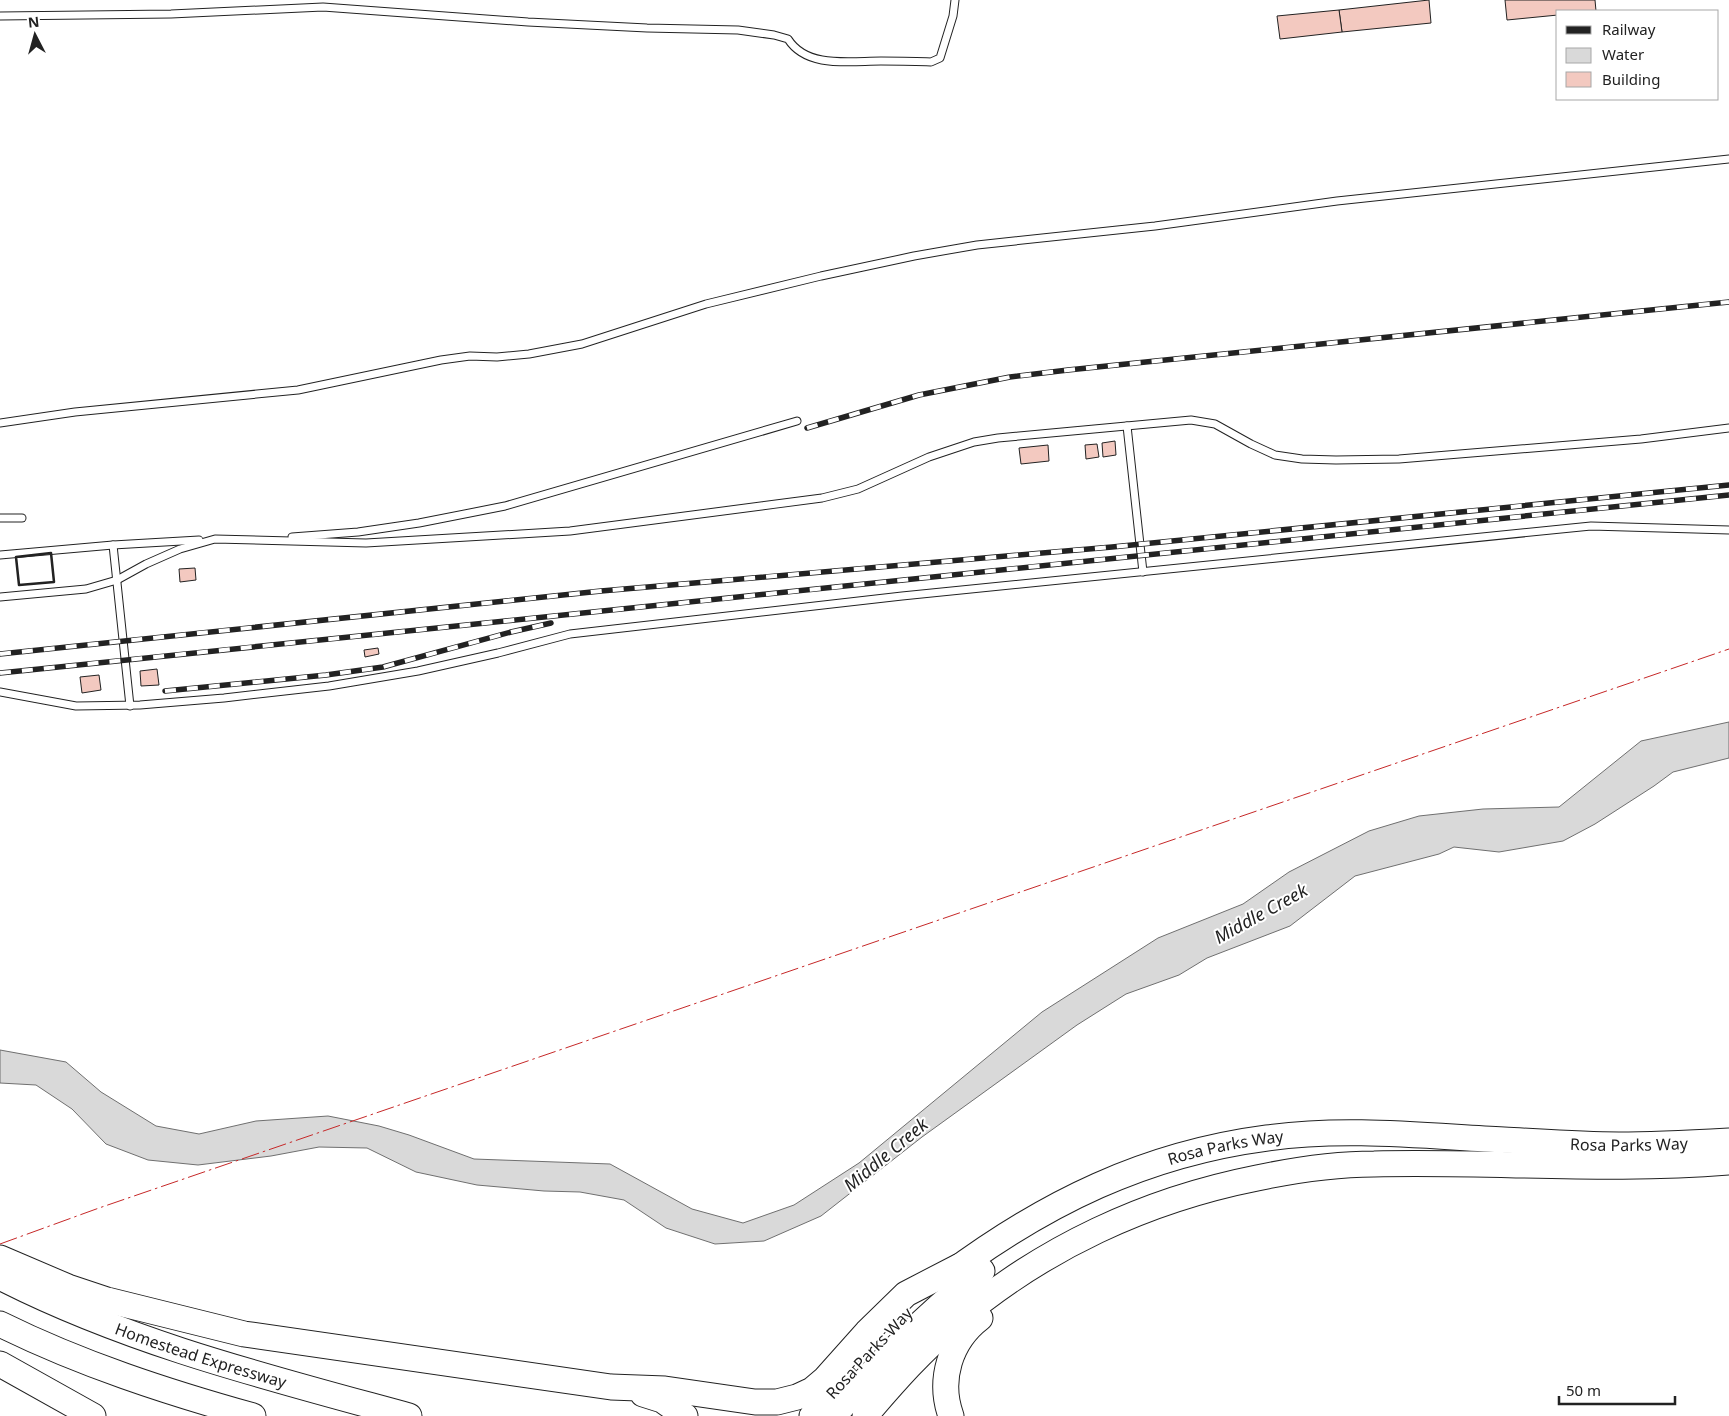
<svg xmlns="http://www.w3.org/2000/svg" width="1729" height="1416" font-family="'Noto Sans',sans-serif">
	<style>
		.water { fill: #d9d9d9; stroke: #6f6f6f }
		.building { fill: #f3c9c0; stroke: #222 }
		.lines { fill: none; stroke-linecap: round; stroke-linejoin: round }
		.lane-casing { stroke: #222; stroke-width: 9 }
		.highway-casing { stroke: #222; stroke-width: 27 }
		.lane { stroke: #fff; stroke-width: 7 }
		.highway { stroke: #fff; stroke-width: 25 }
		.rail-casing { stroke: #222; stroke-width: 5.5 }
		.rail { stroke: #fff; stroke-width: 4; stroke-dasharray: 11; stroke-linecap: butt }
		.wall { stroke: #222; stroke-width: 2.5 }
		.power { stroke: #c62828; stroke-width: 1; stroke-dasharray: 18 4 2.5 4; stroke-linecap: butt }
		.labels { text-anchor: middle; stroke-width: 4; stroke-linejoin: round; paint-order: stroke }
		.street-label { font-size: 16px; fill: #222; stroke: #fff }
		.water-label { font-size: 18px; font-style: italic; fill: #222; stroke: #fff }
	</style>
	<rect width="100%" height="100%" fill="#fff"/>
	<polygon class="water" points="1729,722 1729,758 1673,772 1654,786 1595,824 1563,841 1499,852 1454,847 1439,854 1355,876 1290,926 1207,958 1179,975 1126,994 1077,1025 922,1137 821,1216 764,1241 715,1244 666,1228 624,1200 580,1192 544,1191 477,1185 416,1172 367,1148 319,1147 271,1156 198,1165 148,1160 106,1144 72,1109 36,1085 0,1083 0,1050 66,1062 101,1092 156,1126 199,1134 256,1121 328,1116 379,1126 409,1135 474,1159 610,1164 692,1209 743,1223 794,1205 859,1163 1042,1012 1158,938 1243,904 1289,872 1369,831 1419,816 1483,809 1559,807 1641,741"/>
	<g class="building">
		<polygon points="1429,0 1431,23 1342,32 1339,10"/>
		<polygon points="1505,0 1595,0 1596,11 1558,11 1558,15 1507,20"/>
		<polygon points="1339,10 1342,32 1280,39 1277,16"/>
		<polygon points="1115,441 1116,455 1103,457 1102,443"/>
		<polygon points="1097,444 1099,457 1086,459 1085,445"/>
		<polygon points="1048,445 1049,461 1021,464 1019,448"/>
		<polygon points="195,568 196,580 180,582 179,569"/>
		<polygon points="378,648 379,654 365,657 364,650"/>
		<polygon points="157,669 159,685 141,686 140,671"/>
		<polygon points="99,675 101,690 82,693 80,677"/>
	</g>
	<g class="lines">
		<g class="lane-casing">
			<g id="lane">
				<path d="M 0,16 L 171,14 L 323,7 L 528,22 L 647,28 L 738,30 L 774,35 L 788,39 C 807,69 851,61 881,61 C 898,61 914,61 931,62 L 940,58 L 953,16 L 955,0"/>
				<polyline points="0,423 75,412 298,390 441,360 470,356 497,357 529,354 582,344 706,304 821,276 914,256 977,245 1155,226 1337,201 1729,159"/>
				<polyline points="1127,426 1143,572"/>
				<polyline points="0,518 22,518"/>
				<polyline points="292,537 358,532 419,523 505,506 797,421"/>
				<polyline points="113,545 130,706"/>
				<polyline points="0,555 113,545 199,540"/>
				<polyline points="0,597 86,589 117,580 146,564 180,549 215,539 366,543 570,531 822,498 858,489 929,457 974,442 998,438 1191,420 1215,424 1251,444 1275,455 1302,459 1336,460 1399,459 1641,439 1729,428"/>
				<polyline points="0,692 76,706 140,705 224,698 329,686 418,671 498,653 570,634 902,596 1591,526 1729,530"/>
			</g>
		</g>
		<g class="highway-casing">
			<g id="highway">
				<polyline points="0,1258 68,1287 107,1300 244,1334 611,1387 665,1389 755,1402 777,1402 797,1397 812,1390 825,1379 867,1332 906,1294 960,1266"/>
				<path id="s1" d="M 947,1276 C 1045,1203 1145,1154 1267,1138 C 1345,1127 1425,1136 1504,1140 C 1542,1142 1580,1145 1619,1145 C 1655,1145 1692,1143 1729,1141"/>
				<path id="s2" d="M 0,1277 C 129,1343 270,1378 409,1416"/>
				<path d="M 0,1324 C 81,1364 167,1392 253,1416"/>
				<polyline points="0,1364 93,1416"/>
				<polyline points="643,1394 662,1400 685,1416"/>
				<path d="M 839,1410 C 883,1359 928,1312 982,1271"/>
				<polyline points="812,1416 845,1378"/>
				<path d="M 865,1416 C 894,1382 923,1349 957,1321 C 1043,1248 1146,1200 1257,1178 C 1295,1170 1335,1164 1374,1164 C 1493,1161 1610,1172 1729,1162"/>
				<path d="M 951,1416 C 938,1380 950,1341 980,1318"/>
			</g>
		</g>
		<use href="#lane" class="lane"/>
		<use href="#highway" class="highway"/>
		<g class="rail-casing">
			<g id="rail">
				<polyline points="807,428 919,395 1010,377 1068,370 1729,302"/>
				<polyline points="0,654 601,591 1112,547 1729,485"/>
				<polyline points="0,673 1729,495"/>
				<polyline points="165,691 326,675 383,667 511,632 551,623"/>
			</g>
		</g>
		<use href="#rail" class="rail"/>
		<polygon class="wall" points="51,553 54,582 19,585 16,557"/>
		<polyline class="power" points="0,1244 99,1208 1729,649"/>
	</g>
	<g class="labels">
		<g class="street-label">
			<text dy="6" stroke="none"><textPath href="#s1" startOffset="715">Rosa Parks Way</textPath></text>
			<text dy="6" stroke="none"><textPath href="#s1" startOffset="310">Rosa Parks Way</textPath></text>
			<text transform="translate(869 1353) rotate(-47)" y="6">Rosa Parks Way</text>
			<text dy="6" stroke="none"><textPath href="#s2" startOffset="216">Homestead Expressway</textPath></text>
		</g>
		<g class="water-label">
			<text transform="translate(1261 914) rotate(-29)" y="6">Middle Creek</text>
			<text transform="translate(886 1155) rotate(-40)" y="6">Middle Creek</text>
		</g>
	</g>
	<rect x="1556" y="10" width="162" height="90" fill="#ffffff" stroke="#a7a7a7"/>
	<rect x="1566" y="26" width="25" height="8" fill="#222222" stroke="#a7a7a7"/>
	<text x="1602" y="35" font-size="15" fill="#222222">Railway</text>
	<rect x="1566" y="48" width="25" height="15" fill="#d9d9d9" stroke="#a7a7a7"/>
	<text x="1602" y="60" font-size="15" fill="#222222">Water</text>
	<rect x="1566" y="72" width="25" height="15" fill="#f3c9c0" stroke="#a7a7a7"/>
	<text x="1602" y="85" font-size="15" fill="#222222">Building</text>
	<g transform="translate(35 35) rotate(354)" stroke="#ffffff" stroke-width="4" paint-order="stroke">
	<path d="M0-4L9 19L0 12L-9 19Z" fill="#222222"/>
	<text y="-8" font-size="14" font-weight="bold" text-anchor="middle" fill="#222222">N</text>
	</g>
	<path d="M1559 1396v8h116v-8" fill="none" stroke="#222222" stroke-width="2.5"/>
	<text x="1566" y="1396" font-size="15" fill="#222222" stroke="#ffffff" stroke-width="4" paint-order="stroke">50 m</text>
</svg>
